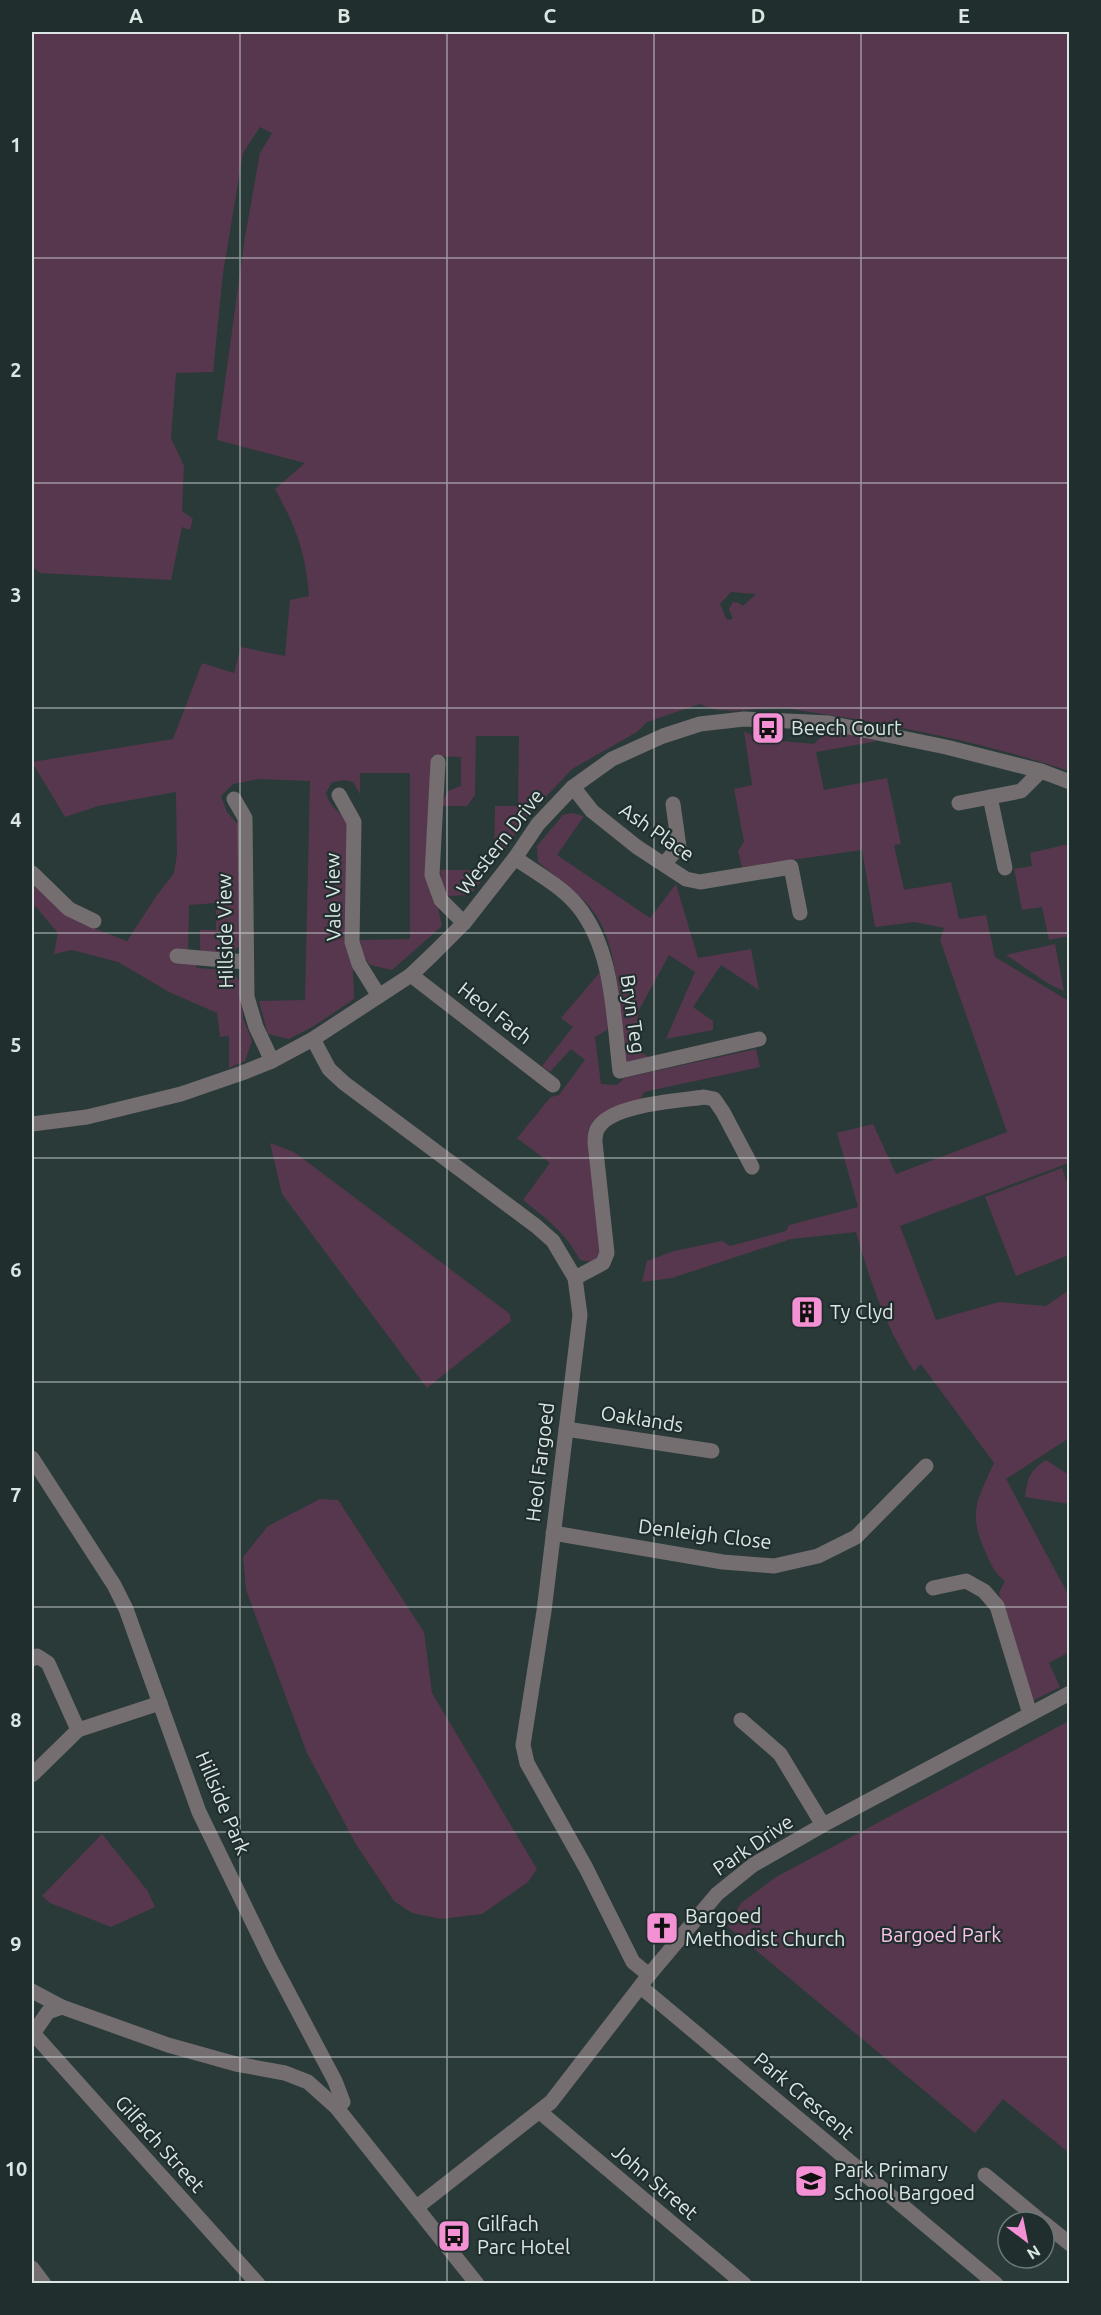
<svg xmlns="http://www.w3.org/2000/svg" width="1101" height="2315" font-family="Ubuntu,sans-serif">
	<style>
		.green { fill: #57374d; fill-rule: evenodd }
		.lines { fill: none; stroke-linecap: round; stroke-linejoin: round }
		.minor { stroke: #746e71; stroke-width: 15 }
		.grid { fill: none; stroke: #dce6e5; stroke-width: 1.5; stroke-opacity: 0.55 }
		.labels { text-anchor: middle; stroke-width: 4.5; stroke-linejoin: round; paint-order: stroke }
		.poi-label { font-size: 20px; fill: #dce6e5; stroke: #202f2e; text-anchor: start }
		.street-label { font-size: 20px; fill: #dce6e5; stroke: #202f2e }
		.park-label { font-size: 20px; fill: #fbc4e7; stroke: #202f2e }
		.neatline { fill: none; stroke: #dce6e5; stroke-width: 2 }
		.grid-label { font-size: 20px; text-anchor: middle; font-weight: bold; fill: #dce6e5 }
	</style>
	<rect width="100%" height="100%" fill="#2a3a38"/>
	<g class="green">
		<path d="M 32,32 L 1069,32 L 1069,771 C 980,741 885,723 791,709 C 762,705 727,718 700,704 L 647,722 L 637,732 L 572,769 L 527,817 L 494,864 L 495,806 L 518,806 L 519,736 L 476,736 L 475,795 L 467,806 L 440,806 L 448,791 L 461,786 L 461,757 L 432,756 L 427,879 L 438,907 L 442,926 L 392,970 L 370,965 L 362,955 L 360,940 L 410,939 L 410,773 L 360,773 L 360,794 L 353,782 L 345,780 L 332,782 L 326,793 C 331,811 343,811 348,826 L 354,999 L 314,1026 L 289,1039 L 268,1034 L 259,1001 L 305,1000 L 310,781 L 258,779 L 233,784 L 221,796 L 227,812 L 242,829 L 242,942 C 230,959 222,955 202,953 L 200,948 L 200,930 L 216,930 L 216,903 L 189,905 L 188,949 L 197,968 L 227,970 L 235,975 L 242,984 L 243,1018 L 252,1041 L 245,1061 L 229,1068 L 229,1036 L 220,1037 L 217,1013 L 169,992 L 118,962 L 72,950 L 54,954 L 58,933 L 36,907 L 32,905 L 32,881 L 80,923 L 127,941 L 157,895 L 174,873 L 177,854 L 176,792 L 98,806 L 65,817 L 32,762 L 173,739 L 202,663 L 234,673 L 241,647 L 285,656 L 290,600 L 309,596 C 306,553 296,527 275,489 L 305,463 L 217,440 L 245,237 L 260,153 L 272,133 L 260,127 L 243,153 L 223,273 L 213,372 L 176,373 L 171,438 L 184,466 L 182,511 L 193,519 L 190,530 L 182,527 L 171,580 L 40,573 L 32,566 ZM 731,592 L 756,594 L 743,606 L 739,603 L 733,602 L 729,609 L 733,619 L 727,620 L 720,604 Z"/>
		<path d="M 744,731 L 758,739 L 814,744 C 830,724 855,736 878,741 L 816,752 L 824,790 L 887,778 L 901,844 L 894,845 L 904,890 L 951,882 L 959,919 L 986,915 L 995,957 L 1069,1001 L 1069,1163 L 900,1226 L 936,1320 L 999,1302 L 1046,1306 L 1069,1290 L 1069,1438 L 1006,1479 L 1069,1596 L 1069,1652 L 1049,1663 L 1060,1687 L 1030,1702 L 999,1593 L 1005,1581 C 994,1573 991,1564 985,1551 C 968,1511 977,1501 994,1463 L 921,1364 L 914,1371 C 886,1328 870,1281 856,1232 L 791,1239 L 672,1278 L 642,1282 L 647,1261 L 674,1251 L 722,1241 L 730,1246 L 786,1231 L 789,1225 L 858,1207 L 837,1133 L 873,1124 L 896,1174 L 1007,1132 L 940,940 L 944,928 L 915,922 L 875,927 L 862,850 L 742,867 L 738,851 L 744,842 L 734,789 L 752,785 Z"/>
		<path d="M 572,813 L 584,816 L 557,855 L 650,918 L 676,884 L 698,958 L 751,949 L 759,990 L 721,965 L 693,1007 L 713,1021 L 713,1030 L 666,1039 L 695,972 L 669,955 L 639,1010 L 633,1046 L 651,1059 L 628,1065 L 624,1059 C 618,1014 621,954 596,915 C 582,894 557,878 538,862 L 537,846 L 563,815 Z"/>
		<polygon points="1069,844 1069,936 1049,940 1042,907 1022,910 1014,869 1032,866 1030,853"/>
		<polygon points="440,870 490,870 470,895 448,896 443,887"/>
		<polygon points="1055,944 1064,991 1049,984 1006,955"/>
		<path d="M 602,970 L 609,1024 L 607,1030 L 595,1037 L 601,1084 L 617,1085 L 624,1078 L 756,1049 L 760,1067 L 644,1092 L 638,1104 L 599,1116 L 604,1252 L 592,1262 L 580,1260 C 566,1233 546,1218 523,1200 L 550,1163 L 517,1138 L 551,1097 L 559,1095 L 585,1060 L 571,1049 L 550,1072 L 542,1066 L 573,1027 L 561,1018 Z"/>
		<polygon points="270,1143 294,1152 510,1314 511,1321 427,1388 282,1194"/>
		<polygon points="1062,1168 1069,1187 1069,1255 1016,1276 985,1197"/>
		<path d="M 1046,1460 L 1069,1475 L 1069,1504 L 1025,1497 C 1028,1478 1029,1471 1046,1460 Z"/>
		<polygon points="320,1499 338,1500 424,1632 432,1693 537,1869 528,1882 482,1914 441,1919 412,1913 394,1901 357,1846 307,1753 246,1590 243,1557 268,1526"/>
		<polygon points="1069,1721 1069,2153 1003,2099 975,2133 728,1927 741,1903 776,1877"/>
		<polygon points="102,1834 147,1890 155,1907 111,1927 50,1903 42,1896"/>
	</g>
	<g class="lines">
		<g class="minor">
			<polyline points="438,762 432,875 441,900 464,923"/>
			<polyline points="573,787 592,811 637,847 686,879 700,882 791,867 800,913"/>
			<polyline points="339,795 354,822 352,942 359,964 379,996"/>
			<polyline points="990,797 1005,868"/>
			<polyline points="234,799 245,818 247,997 256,1027 272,1061"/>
			<polyline points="959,803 1021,791 1041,771"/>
			<path d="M 515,858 C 535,872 561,886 577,905 C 614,950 613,1016 620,1071 L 759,1039"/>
			<polyline points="664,864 679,847 673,804"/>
			<polyline points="32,873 69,909 94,921"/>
			<polyline points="177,956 246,962"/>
			<polyline points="411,975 553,1085"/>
			<polyline points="313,1039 329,1069 344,1083 536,1226 553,1241 575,1278 580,1315 544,1611 523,1745 527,1763 586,1868 633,1962 649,1975"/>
			<polyline points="32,1124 87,1117 181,1094 242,1073 272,1061 313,1039 411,975 434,953 464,923 515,858 538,824 573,787 612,759 663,736 700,724 744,719 829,723 946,747 1041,771 1070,782"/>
			<path d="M 575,1278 L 603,1263 L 607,1253 L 595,1142 C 595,1137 596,1131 598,1128 C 612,1104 678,1101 704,1097 L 714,1099 L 723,1112 L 752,1167"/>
			<polyline points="566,1429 712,1451"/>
			<polyline points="32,1458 114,1585 126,1609 199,1812 271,1960 335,2081 343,2102 337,2108"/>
			<polyline points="553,1533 723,1562 774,1566 818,1556 856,1537 926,1466"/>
			<polyline points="933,1588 966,1581 984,1591 997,1606 1030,1714"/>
			<polyline points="32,1659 37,1656 48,1663 78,1730"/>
			<polyline points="741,1720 780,1754 823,1825"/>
			<polyline points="32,1775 78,1730 160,1703"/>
			<polyline points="641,1987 996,2284"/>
			<polyline points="32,1991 62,2007 168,2045 236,2064 285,2073 308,2082 337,2108 477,2284"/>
			<polyline points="32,2032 258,2284"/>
			<polyline points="32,2035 48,2012 62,2007"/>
			<polyline points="540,2112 744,2284"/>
			<polyline points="985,2175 1042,2222"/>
			<polyline points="417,2207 551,2102 649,1975 717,1894 753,1865 823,1825 1070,1693"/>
			<polyline points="1044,2223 1070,2244"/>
			<polyline points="32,2268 44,2284"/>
		</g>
	</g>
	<path class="grid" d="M 240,32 L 240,2284M 447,32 L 447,2284M 654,32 L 654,2284M 861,32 L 861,2284M 32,258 L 1070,258M 32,483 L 1070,483M 32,708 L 1070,708M 32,933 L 1070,933M 32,1158 L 1070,1158M 32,1382 L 1070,1382M 32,1607 L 1070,1607M 32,1832 L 1070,1832M 32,2057 L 1070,2057"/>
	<defs>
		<g id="bus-square" transform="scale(1.725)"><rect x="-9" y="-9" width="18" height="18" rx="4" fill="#f491d4" stroke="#202f2e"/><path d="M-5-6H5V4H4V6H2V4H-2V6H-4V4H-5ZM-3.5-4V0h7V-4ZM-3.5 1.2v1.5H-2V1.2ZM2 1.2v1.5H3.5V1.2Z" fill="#111"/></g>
		<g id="building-square" transform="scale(1.725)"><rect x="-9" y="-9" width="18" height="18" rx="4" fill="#f491d4" stroke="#202f2e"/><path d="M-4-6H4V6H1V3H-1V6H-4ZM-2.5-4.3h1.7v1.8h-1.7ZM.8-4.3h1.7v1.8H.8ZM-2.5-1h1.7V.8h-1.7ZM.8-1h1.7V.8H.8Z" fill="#111"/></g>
		<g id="church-square" transform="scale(1.725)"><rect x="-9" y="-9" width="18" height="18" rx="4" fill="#f491d4" stroke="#202f2e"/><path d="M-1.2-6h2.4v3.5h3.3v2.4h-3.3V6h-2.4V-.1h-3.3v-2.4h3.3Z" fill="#111"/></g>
		<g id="school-square" transform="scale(1.725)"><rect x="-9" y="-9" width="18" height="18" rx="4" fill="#f491d4" stroke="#202f2e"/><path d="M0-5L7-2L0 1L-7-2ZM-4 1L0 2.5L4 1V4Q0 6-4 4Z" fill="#111"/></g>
	</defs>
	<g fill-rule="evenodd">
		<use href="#bus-square" x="768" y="728"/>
		<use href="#building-square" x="807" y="1312"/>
		<use href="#church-square" x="662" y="1928"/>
		<use href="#school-square" x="811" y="2181"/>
		<use href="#bus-square" x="454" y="2236"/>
	</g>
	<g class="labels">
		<g class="poi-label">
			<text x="791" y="735">Beech Court</text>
			<text x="830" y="1319">Ty Clyd</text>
			<text x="685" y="1923">Bargoed<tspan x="685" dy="23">Methodist Church</tspan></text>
			<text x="834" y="2177">Park Primary<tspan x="834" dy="23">School Bargoed</tspan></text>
			<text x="477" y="2231">Gilfach<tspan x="477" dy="23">Parc Hotel</tspan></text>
		</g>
		<g class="street-label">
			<text transform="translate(657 832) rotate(35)" y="7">Ash Place</text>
			<text transform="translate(500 842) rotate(-52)" y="7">Western Drive</text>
			<text transform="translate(333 897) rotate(-91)" y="7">Vale View</text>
			<text transform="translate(225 931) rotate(-91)" y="7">Hillside View</text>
			<text transform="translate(495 1013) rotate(38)" y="7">Heol Fach</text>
			<text transform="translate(633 1014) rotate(82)" y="7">Bryn Teg</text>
			<text transform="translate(642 1419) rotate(9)" y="7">Oaklands</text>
			<text transform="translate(540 1462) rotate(-83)" y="7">Heol Fargoed</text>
			<text transform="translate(705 1534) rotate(7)" y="7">Denleigh Close</text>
			<text transform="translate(223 1803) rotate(67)" y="7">Hillside Park</text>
			<text transform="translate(753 1845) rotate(-34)" y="7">Park Drive</text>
			<text transform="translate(804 2096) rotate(40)" y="7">Park Crescent</text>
			<text transform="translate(160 2144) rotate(48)" y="7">Gilfach Street</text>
			<text transform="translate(655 2182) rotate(40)" y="7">John Street</text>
		</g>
		<g class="park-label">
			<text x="941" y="1942">Bargoed Park</text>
		</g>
	</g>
	<rect width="1101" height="2315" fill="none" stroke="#202f2e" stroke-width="66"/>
	<g transform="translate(1026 2240) rotate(148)"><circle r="28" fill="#202f2e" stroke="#6b7877" stroke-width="1.5"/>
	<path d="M0-4.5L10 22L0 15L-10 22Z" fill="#f491d4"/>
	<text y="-9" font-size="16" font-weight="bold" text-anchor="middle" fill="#dce6e5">N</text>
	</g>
	<rect x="33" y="33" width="1035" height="2249" class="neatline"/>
	<g class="grid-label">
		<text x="136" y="23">A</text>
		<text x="344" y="23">B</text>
		<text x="550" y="23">C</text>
		<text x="758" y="23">D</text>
		<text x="964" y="23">E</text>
		<text x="16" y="152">1</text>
		<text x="16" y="377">2</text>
		<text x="16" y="602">3</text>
		<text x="16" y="827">4</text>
		<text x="16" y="1052">5</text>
		<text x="16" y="1277">6</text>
		<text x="16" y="1502">7</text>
		<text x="16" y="1727">8</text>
		<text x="16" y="1951">9</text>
		<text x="16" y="2176">10</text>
	</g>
</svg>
